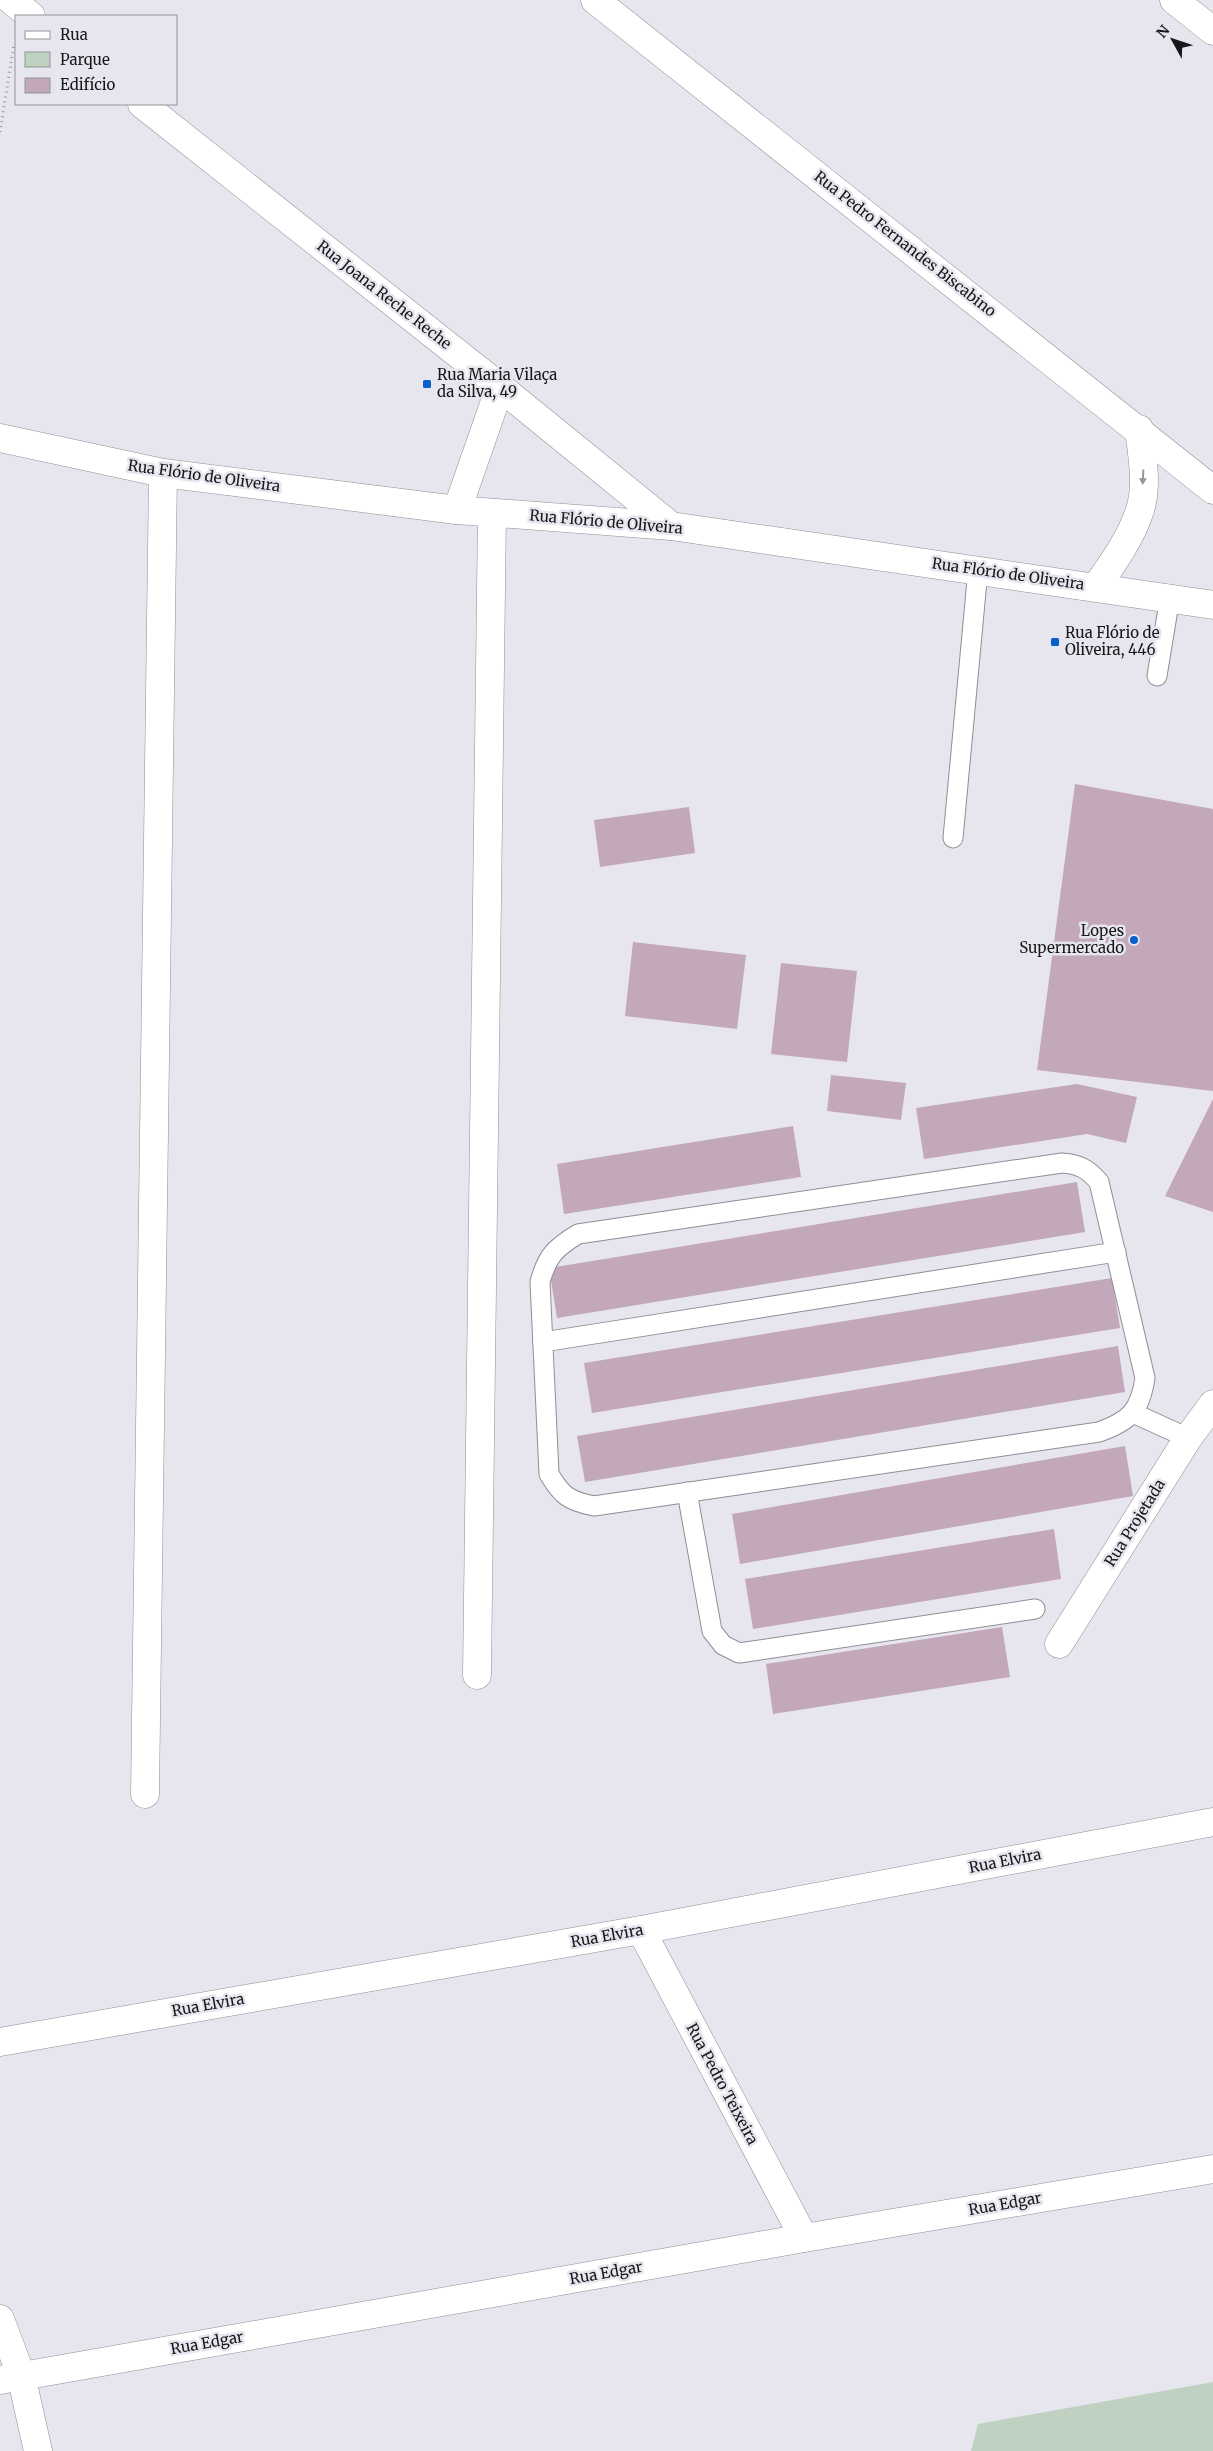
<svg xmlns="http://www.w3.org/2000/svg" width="1213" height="2451" font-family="Merriweather,serif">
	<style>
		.green { fill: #bfd1c1 }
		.building { fill: #c3a7bb }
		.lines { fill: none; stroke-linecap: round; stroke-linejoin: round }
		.service-casing { stroke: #8e8e96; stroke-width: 21 }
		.minor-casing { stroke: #8e8e96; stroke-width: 29 }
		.path { stroke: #9d9ca3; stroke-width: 3; stroke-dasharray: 1 4; stroke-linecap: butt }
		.service { stroke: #fff; stroke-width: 19 }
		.minor { stroke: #fff; stroke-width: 28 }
		.oneway { fill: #979698 }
		.poi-dot { fill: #0560c9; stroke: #e7e6ef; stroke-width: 2 }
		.labels { text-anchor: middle; stroke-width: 5; stroke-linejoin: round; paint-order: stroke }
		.street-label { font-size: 15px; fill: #171619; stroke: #e7e6ef }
		.poi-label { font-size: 15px; fill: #171619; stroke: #e7e6ef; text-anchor: start }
	</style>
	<rect width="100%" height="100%" fill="#e7e6ef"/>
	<polygon class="green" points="1213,2382 1213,2451 971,2451 978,2424"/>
	<g class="building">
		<polygon points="1075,784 1213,809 1213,1091 1037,1070"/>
		<polygon points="689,807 695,853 600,867 594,820"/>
		<polygon points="633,942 746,955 737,1029 625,1016"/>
		<polygon points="781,963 857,971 847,1062 771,1054"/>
		<polygon points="831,1075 906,1083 901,1120 827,1111"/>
		<polygon points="1077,1084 1137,1097 1126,1143 1087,1134 924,1159 916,1108"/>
		<polygon points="1213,1099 1213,1212 1165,1196"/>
		<polygon points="793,1126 801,1177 564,1214 557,1164"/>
		<polygon points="1077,1182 1085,1232 557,1318 549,1268"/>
		<polygon points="1112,1278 1120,1328 592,1413 584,1363"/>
		<polygon points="1118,1346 1125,1392 585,1482 577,1436"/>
		<polygon points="1125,1446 1133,1496 740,1564 732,1514"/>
		<polygon points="1054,1529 1061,1579 753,1629 745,1579"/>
		<polygon points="1002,1627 1010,1677 773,1714 766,1664"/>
	</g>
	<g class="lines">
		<g class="service-casing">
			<g id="service">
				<polyline points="1157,676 1170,597"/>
				<polyline points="953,838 978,570"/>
				<path d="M 1062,1163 C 1079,1164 1088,1169 1099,1182 L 1145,1378 C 1140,1411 1130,1421 1099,1432 L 594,1506 C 569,1501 562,1496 549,1474 L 540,1282 C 547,1256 555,1248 578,1234 Z"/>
				<polyline points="543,1342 1116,1252"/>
				<polyline points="1133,1413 1188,1438"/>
				<polyline points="687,1492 712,1631 723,1645 739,1653 1035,1609"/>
			</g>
		</g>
		<g class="minor-casing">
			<g id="minor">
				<polyline points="11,0 31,16"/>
				<polyline points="595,0 1213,490"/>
				<polyline points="1174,0 1213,31"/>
				<polyline points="142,104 500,387 671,526"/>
				<polyline points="0,438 163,473 457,510 671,526 1213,605"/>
				<polyline points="457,510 500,387"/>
				<path d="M 1096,587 C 1113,563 1131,538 1140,510 C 1148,485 1142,454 1139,429"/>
				<polyline points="1059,1644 1188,1438 1213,1404"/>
				<polyline points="477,1675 492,513"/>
				<polyline points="145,1794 163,473"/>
				<polyline points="641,1930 804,2238"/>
				<polyline points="0,2042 641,1930 1213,1822"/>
				<polyline points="0,2319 21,2375 38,2451"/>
				<polyline points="0,2380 804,2238 1213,2169"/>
			</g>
		</g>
		<polyline class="path" points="0,132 14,44"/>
		<use href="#service" class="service"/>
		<use href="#minor" class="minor"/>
	</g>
	<defs><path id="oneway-solid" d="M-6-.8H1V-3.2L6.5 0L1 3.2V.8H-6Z" transform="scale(1.25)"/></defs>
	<use class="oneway" href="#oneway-solid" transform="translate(1143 477) rotate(93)"/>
	<g class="poi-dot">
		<rect x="422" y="379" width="10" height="10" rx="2.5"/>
		<rect x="1050" y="637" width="10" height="10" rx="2.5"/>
		<circle cx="1134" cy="940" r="5"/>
	</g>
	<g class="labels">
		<g class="street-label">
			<text transform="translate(905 244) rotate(38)" y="5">Rua Pedro Fernandes Biscabino</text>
			<text transform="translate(384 295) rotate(38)" y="5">Rua Joana Reche Reche</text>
			<text transform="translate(204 476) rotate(8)" y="5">Rua Flório de Oliveira</text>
			<text transform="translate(606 522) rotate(5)" y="5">Rua Flório de Oliveira</text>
			<text transform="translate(1008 574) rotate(8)" y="5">Rua Flório de Oliveira</text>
			<text transform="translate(1135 1523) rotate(-58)" y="5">Rua Projetada</text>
			<text transform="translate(1005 1861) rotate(-11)" y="5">Rua Elvira</text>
			<text transform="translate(607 1936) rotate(-10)" y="5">Rua Elvira</text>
			<text transform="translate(208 2005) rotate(-10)" y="5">Rua Elvira</text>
			<text transform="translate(722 2084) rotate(62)" y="5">Rua Pedro Teixeira</text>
			<text transform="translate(1005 2204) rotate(-10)" y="5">Rua Edgar</text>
			<text transform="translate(606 2273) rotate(-10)" y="5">Rua Edgar</text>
			<text transform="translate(207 2343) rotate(-10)" y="5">Rua Edgar</text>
		</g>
		<g class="poi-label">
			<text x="437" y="380">Rua Maria Vilaça<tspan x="437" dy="17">da Silva, 49</tspan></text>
			<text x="1065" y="638">Rua Flório de<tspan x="1065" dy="17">Oliveira, 446</tspan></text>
			<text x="1124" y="936" text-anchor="end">Lopes<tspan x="1124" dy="17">Supermercado</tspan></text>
		</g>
	</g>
	<rect x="15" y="15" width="162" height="90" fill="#e7e6ef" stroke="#949399"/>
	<rect x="25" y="31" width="25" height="8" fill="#ffffff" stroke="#949399"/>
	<text x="60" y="40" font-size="15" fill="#171619">Rua</text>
	<rect x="25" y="52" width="25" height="15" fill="#bfd1c1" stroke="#949399"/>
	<text x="60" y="65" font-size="15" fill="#171619">Parque</text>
	<rect x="25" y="78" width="25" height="15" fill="#c3a7bb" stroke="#949399"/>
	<text x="60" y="90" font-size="15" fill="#171619">Edifício</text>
	<g transform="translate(1173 40) rotate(310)" stroke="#e7e6ef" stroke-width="4" paint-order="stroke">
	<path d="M0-4L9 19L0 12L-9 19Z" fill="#171619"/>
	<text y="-8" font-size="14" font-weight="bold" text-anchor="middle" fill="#171619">N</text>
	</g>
</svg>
